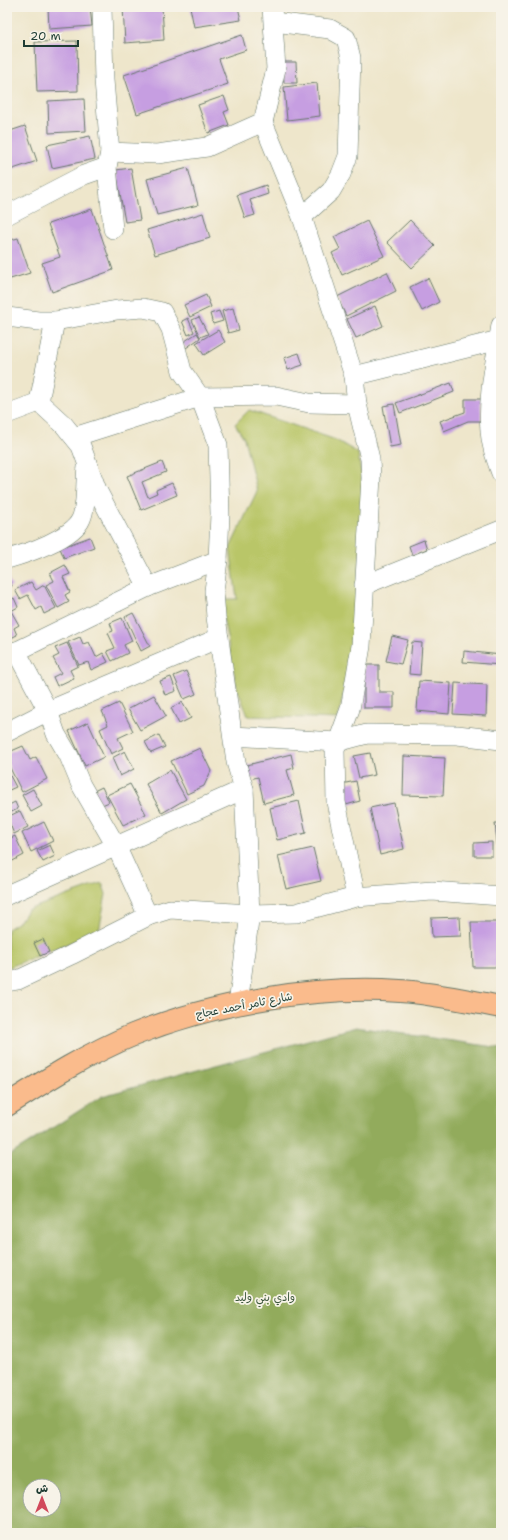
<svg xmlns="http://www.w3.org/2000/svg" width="508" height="1540" font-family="'Shantell Sans','Playpen Sans Arabic',sans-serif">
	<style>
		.green { fill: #b9c668; stroke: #6c824e }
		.forest { fill: #92ab5c; stroke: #587448; fill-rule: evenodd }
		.building { fill: #c69ee1 }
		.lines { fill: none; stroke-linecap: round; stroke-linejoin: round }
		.minor-casing { stroke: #677869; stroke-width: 20 }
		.primary-casing { stroke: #677869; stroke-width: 24 }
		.minor { stroke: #fff; stroke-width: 19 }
		.primary { stroke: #fabb8c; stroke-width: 22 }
		.labels { text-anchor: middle; stroke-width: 3.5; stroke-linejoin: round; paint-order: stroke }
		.street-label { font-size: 11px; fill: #1f3d34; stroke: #f7f3e8 }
		.park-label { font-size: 11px; fill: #3e583e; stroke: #f7f3e8 }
	</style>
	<rect width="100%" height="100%" fill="#f7f3e8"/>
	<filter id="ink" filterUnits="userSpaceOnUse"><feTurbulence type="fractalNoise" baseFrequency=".025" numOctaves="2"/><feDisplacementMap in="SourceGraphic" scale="8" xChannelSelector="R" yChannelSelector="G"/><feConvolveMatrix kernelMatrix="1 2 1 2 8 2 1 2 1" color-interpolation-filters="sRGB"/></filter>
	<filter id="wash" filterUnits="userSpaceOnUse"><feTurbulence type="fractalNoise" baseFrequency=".012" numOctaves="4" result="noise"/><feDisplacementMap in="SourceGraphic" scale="16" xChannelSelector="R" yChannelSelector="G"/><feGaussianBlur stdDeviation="0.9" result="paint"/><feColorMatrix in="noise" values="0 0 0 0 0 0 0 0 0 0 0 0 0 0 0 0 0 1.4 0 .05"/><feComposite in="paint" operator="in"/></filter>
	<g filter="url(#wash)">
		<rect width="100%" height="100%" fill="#eee6cb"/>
		<g class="green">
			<polygon points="249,410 336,440 358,453 365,501 353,650 338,719 248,716 237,688 222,612 225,599 237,599 230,548 257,491 244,438 235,424"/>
			<polygon points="102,883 106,894 99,931 7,968 7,929 20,921 27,910"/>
		</g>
		<path class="forest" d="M 356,1027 L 501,1048 L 501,1533 L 7,1533 L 7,1157 L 102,1096 ZM 30,1486 L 54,1486 L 54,1510 L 30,1510 Z"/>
		<g id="blocks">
			<g class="building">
				<polygon points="48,7 90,7 92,26 49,29"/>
				<polygon points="123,7 162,7 164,40 125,43"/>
				<polygon points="190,7 238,7 241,20 194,27"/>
				<polygon points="242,35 246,50 219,59 228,84 137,114 124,75"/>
				<polygon points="77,41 78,91 37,92 35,42"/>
				<polygon points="283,62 296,62 297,83 284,83"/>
				<polygon points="317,83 320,116 287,120 284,87"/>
				<polygon points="224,96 229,110 224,112 229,125 208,133 198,105"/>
				<polygon points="84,99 86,131 49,133 48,101"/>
				<polygon points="25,126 37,161 7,171 7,132"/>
				<polygon points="90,136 95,159 52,168 47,145"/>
				<polygon points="131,168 140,220 125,222 116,170"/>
				<polygon points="188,168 198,205 157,215 147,179"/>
				<polygon points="266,185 268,194 250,200 255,215 245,218 237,195"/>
				<polygon points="92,209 113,270 52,292 42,263 60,257 48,224"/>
				<polygon points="203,213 210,238 155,255 147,230"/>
				<polygon points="410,220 435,246 412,268 387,242"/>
				<polygon points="367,221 384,256 342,275 332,253 340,249 334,237"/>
				<polygon points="18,238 30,273 7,280 7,241"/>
				<polygon points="387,272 396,291 346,316 337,297"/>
				<polygon points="428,278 439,302 422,311 410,287"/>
				<polygon points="206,295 211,307 190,317 184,305"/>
				<polygon points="375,306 383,326 356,338 347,319"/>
				<polygon points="233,308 239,330 228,333 222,311"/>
				<polygon points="219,311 223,321 213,324 210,314"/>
				<polygon points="199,317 208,334 200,337 192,320"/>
				<polygon points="188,318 194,332 188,335 182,321"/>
				<polygon points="218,330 225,342 204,355 196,343"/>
				<polygon points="197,333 200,338 186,348 182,343"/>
				<polygon points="299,353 303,365 288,370 284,358"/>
				<polygon points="451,383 454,392 400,413 396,403"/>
				<polygon points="465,399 481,399 481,421 468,421 444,431 440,421 465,412"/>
				<polygon points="394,404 401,445 390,447 383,406"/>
				<polygon points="162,462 166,472 142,482 148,497 157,493 156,490 172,483 177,495 141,510 127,476"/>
				<polygon points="90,537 94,547 64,558 60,548"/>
				<polygon points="424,540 427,549 412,555 409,546"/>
				<polygon points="65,565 70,574 63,577 70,592 65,595 69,602 58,608 46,585 54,581 50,573"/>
				<polygon points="7,576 12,586 7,588"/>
				<polygon points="31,582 36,590 44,585 56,608 44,614 41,607 36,610 28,595 20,599 15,590"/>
				<polygon points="14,598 18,607 11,611 19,625 14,628 17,635 7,640 7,601"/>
				<polygon points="133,613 150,646 141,651 125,617"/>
				<polygon points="122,618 132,641 124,645 128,653 112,661 107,651 115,648 108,633 113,631 110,623"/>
				<polygon points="392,636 408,640 401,664 386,661"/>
				<polygon points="80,637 83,644 89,642 96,657 103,653 108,662 91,670 88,662 79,665 68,642"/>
				<polygon points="412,642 422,643 420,675 409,674"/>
				<polygon points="67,643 78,666 70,670 74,678 57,686 53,677 61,673 53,658 59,655 55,648"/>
				<polygon points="464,651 501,655 501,665 463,662"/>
				<polygon points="364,665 379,665 379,692 394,692 394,708 364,708"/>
				<polygon points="186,671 196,694 184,699 174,676"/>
				<polygon points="171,677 176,691 165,695 160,681"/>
				<polygon points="419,681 451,683 449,714 417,711"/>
				<polygon points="455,683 487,685 486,716 453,714"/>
				<polygon points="154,695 166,716 140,730 128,709"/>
				<polygon points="182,702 191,718 179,724 171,708"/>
				<polygon points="119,703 133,731 118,738 123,748 111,754 100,729 108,725 102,711"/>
				<polygon points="88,722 104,757 85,766 69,731"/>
				<polygon points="159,735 165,747 151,753 145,742"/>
				<polygon points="23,746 30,760 36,757 47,779 22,792 7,762 7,753"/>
				<polygon points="200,748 211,771 204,786 187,794 171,761"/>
				<polygon points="125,751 134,769 120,776 112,758"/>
				<polygon points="370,753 375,775 359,778 354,756"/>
				<polygon points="291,754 294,768 287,770 294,795 264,803 258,777 250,779 247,765"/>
				<polygon points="404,756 445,758 443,796 403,795"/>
				<polygon points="170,770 186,799 162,813 146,784"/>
				<polygon points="8,772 16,787 7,791 7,773"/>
				<polygon points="356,781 360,801 346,805 341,784"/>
				<polygon points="130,784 146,814 123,825 107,795"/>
				<polygon points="102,787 109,802 102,805 94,791"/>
				<polygon points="33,789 42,806 31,812 22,795"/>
				<polygon points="299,801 306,833 277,840 270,808"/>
				<polygon points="15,802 18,809 7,814 7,806"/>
				<polygon points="394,803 404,849 380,855 370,808"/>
				<polygon points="20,811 28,827 14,834 7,817"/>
				<polygon points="44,822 53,841 31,852 22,833"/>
				<polygon points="495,823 501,823 501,861 499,861"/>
				<polygon points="15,836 24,855 7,864 7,840"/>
				<polygon points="492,842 492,856 474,856 474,843"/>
				<polygon points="50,845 55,856 43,862 37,851"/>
				<polygon points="313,848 321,881 286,889 278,856"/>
				<polygon points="460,917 461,936 432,937 431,918"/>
				<polygon points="471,922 501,922 501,967 473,967"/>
				<polygon points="43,939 49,952 40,956 34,943"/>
			</g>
		</g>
	</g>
	<g filter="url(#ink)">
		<use href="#blocks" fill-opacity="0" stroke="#677869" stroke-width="1"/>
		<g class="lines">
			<g class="minor-casing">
				<g id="minor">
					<polyline points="102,7 104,80 110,152 107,167 113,229"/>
					<polyline points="274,22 330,29 346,38 351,58 348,156 341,174 331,191 302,217"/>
					<polyline points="263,122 276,69 272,7"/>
					<polyline points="110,152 157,154 207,147 263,122 302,217 354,376 357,404 370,459 371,478 361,646 350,709 335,750 336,802 356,897"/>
					<polyline points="7,215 84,175 107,167"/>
					<polyline points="7,317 38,321 55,321 117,310 143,308 162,312 171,329 182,371 200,397 218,445 220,514 218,560 214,591 216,617 236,762 244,789 250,914 238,1004"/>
					<path d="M 501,325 C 496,359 487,396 490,431 C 491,446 496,459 501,473"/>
					<polyline points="354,376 499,340"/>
					<polyline points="39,402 64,425 81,446 97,490 148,587"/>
					<polyline points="7,414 39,402 55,321"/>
					<polyline points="74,437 200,397 276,396 309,403 357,404"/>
					<path d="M 7,559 C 26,554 73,538 81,519 C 87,506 85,481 87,467"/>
					<polyline points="364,585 501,530"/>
					<polyline points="16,651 48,711 56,734 69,756 81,785 116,846 148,916"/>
					<polyline points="7,656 148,587 218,560"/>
					<polyline points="7,732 48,711 219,638"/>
					<polyline points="233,736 337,742 367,734 457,735 501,740"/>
					<polyline points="7,895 244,789"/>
					<polyline points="7,982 18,980 71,955 148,916 170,909 250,914 296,913 356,897 432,891 501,896"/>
				</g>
			</g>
			<g class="primary-casing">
				<path id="primary" d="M 7,1105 C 48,1079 89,1053 133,1035 C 212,1003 315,985 400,991 C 433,993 468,1001 501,1007"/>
			</g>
			<use href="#minor" class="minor"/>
			<use href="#primary" class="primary"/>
		</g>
	</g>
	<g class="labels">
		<g class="street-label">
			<text transform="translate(244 1005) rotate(-11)" y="4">شارع ثامر أحمد عجاج</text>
		</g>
		<g class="park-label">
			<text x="265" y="1301">وادي بني وليد</text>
		</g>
	</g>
	<rect width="508" height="1540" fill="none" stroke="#f7f3e8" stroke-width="24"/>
	<g transform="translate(42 1498)"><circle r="19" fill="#f7f3e8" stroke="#a1aaa0"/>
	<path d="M0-3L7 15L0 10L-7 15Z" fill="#d1495b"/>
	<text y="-6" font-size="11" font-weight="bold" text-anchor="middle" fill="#1f3d34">ش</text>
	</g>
	<path d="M24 40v6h54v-6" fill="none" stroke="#1f3d34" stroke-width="2"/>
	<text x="30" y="40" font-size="12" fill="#1f3d34" stroke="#f7f3e8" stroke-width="3" paint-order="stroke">20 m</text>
</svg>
